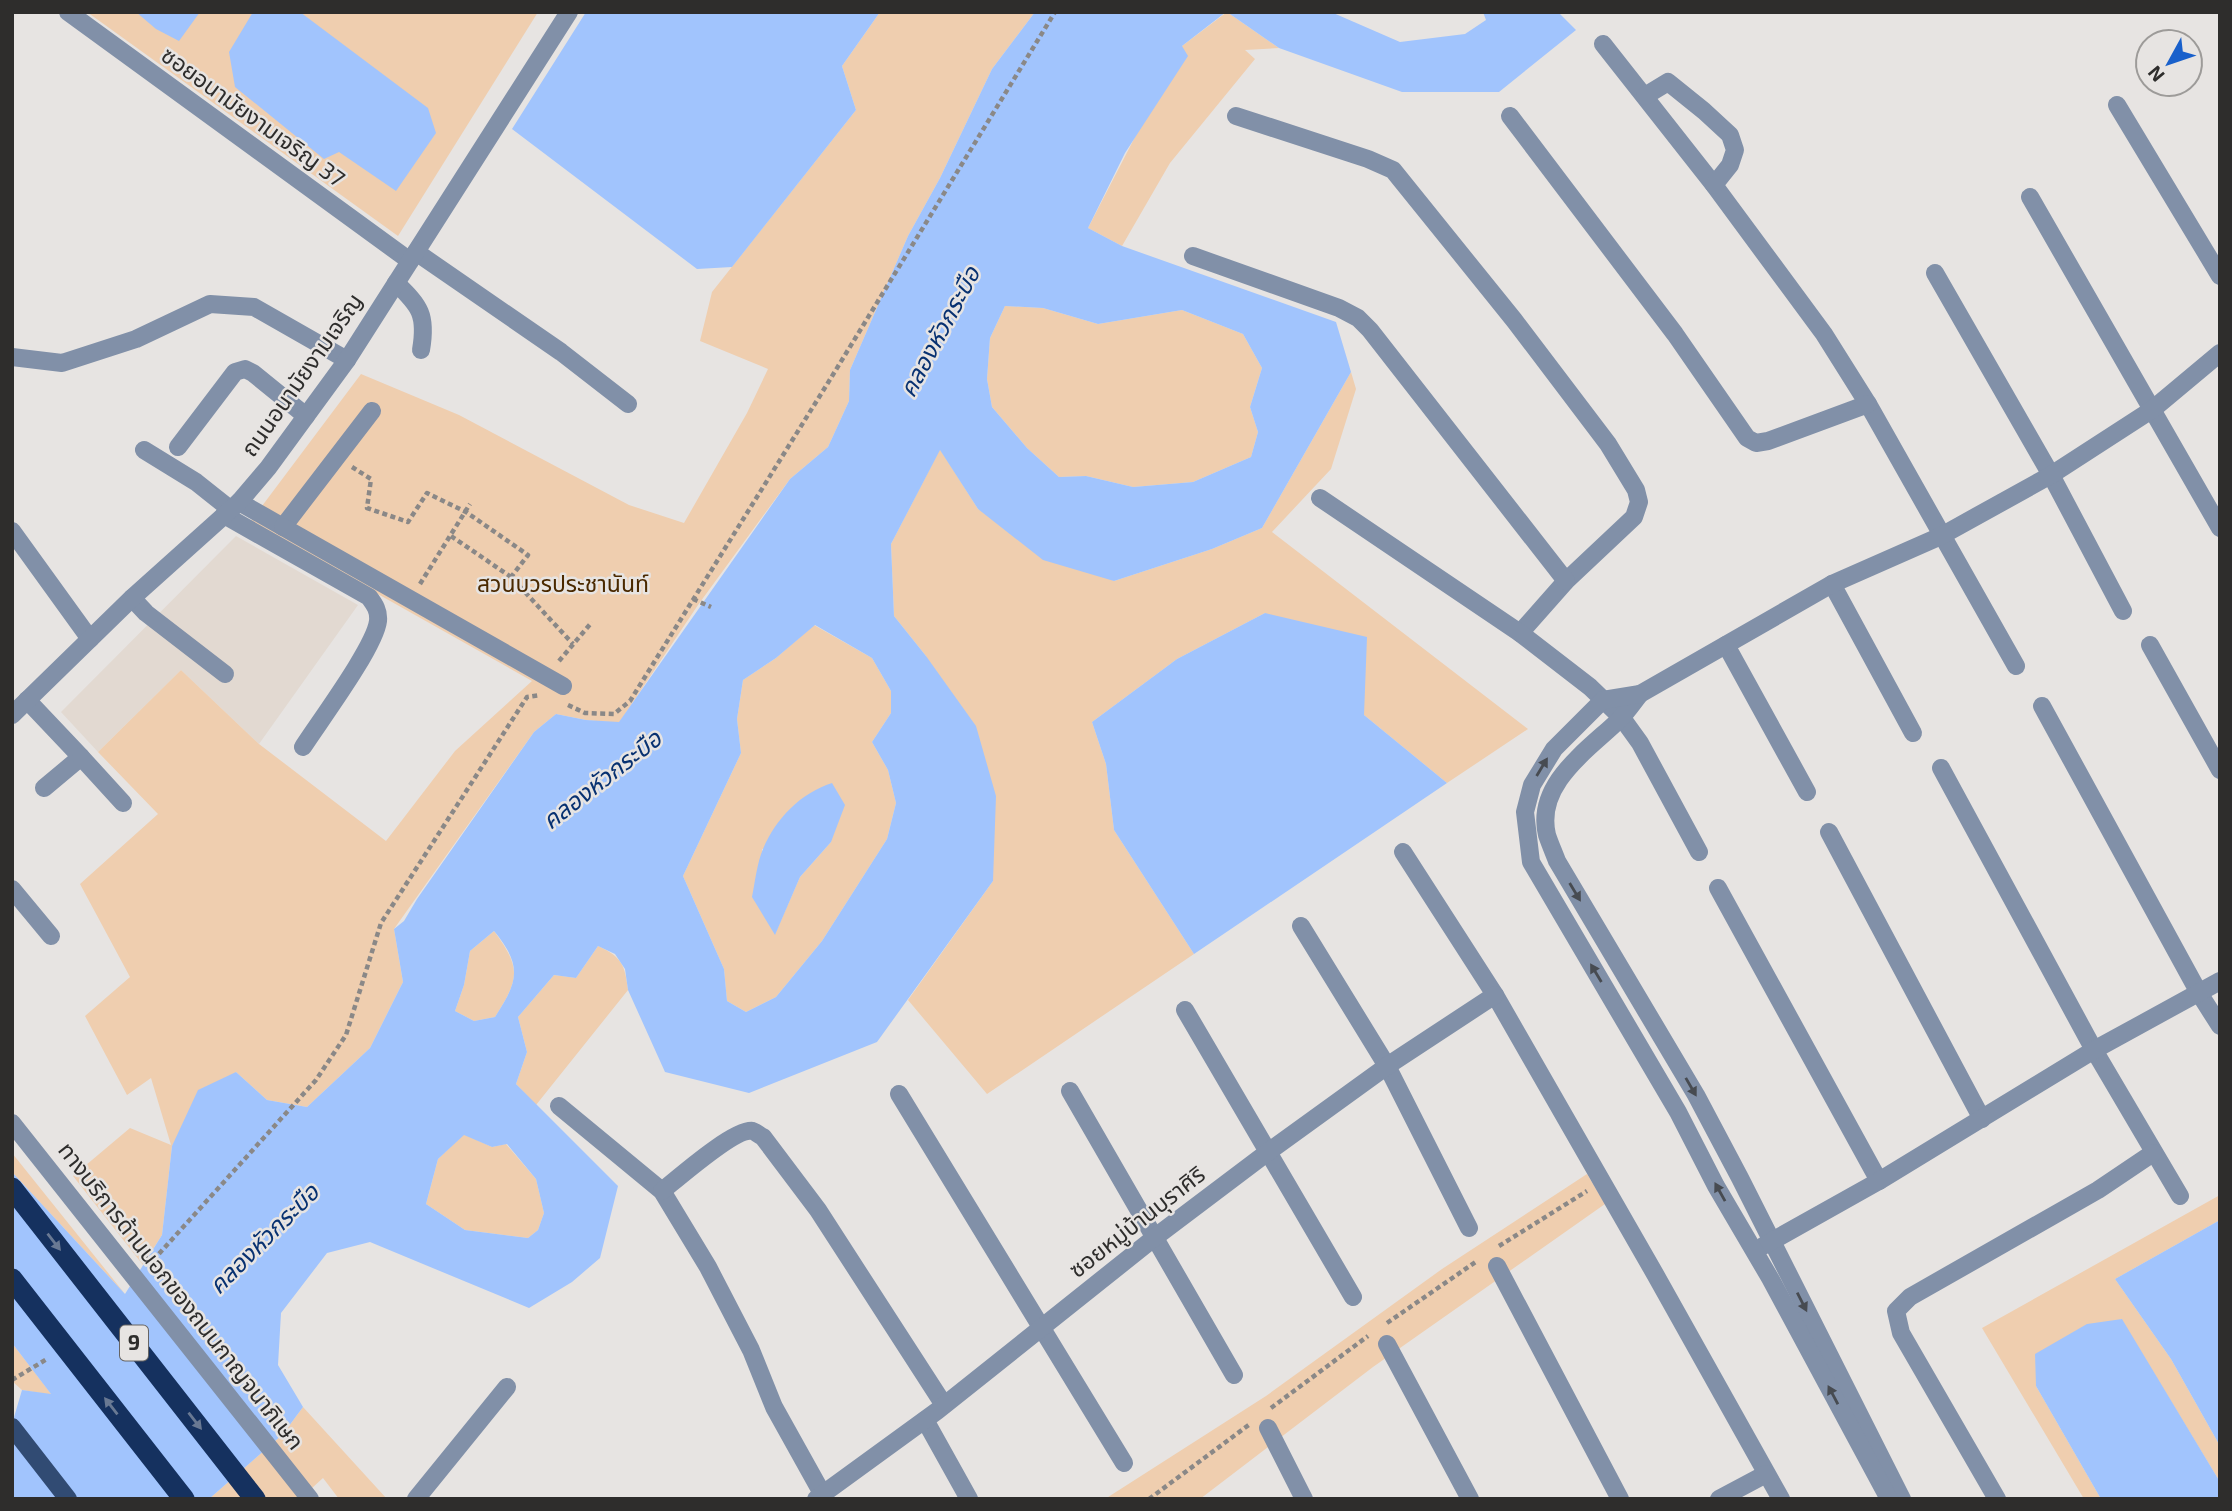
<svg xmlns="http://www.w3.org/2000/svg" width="2232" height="1511" font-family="'Exo 2','Noto Sans Thai',sans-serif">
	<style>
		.built { fill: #e2d9d1 }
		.green { fill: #efceaf; fill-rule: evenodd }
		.water { fill: #a1c4fd; fill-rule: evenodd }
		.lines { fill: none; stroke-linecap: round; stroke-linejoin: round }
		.path { stroke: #8a8887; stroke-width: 4.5; stroke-dasharray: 5 3.5; stroke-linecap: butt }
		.minor { stroke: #8190a8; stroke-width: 18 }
		.major { stroke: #314b73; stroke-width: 18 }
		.highway-bridge { stroke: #15315f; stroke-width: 21 }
		.oneway { fill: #474b51 }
		.oneway2 { fill: #697993 }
		.labels { text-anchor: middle; stroke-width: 5; stroke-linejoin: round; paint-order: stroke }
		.shield { fill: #e7e4e2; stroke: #666463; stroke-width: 2 }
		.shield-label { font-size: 21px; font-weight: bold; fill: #2e2d2c }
		.street-label { font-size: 23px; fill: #2e2d2c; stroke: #e7e4e2 }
		.park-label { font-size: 23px; fill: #4a2900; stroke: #e7e4e2 }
		.water-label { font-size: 24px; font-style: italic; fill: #073171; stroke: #e7e4e2 }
	</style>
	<rect width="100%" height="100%" fill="#e7e4e2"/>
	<polygon class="built" points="236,536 358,605 259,744 181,670 98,752 61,712"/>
	<g class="green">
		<polygon points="87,12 538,12 398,236"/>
		<polygon points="880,12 1035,12 992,69 940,178 908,236 850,370 849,401 828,447 790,479 698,605 619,723 586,720 556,714 534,732 394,929 403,982 370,1048 307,1107 267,1100 236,1072 172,1146 162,1235 143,1265 73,1176 130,1128 171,1145 151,1078 127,1095 85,1016 130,977 80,884 158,814 98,752 181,670 259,744 386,841 455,751 532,681 250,522 361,374 459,415 629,505 684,523 747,413 768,369 700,341 712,292 856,110 842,66"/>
		<polygon points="1227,12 1279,48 1245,50 1255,59 1170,163 1122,246 1088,228 1182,46"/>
		<polygon points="1005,306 1043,308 1098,324 1182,310 1243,334 1262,368 1250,407 1258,432 1251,457 1193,482 1133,487 1086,476 1059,477 1027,448 992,407 987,379 990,338"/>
		<polygon points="1351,372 1356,389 1331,469 1272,532 1528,729 1447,783 1364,715 1265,613 1177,659 1092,722 1106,764 1114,830 1194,954 987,1094 908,1000 993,881 926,656 894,616 891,544 940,449 978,509 1114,581 1212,549 1262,528"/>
		<path d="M 814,625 L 872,658 L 891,691 L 891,713 L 872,742 L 888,770 L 896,803 L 887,839 L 822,941 L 776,997 L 746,1012 L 727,1001 L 724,969 L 683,876 L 741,753 L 737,719 L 743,680 L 776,658 ZM 831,842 L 800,877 L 775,934 L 762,849 Z"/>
		<path d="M 494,931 C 522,969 519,979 495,1017 L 474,1021 L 455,1011 L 464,985 L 470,951 Z"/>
		<path d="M 598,946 C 622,957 625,965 628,990 L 536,1105 L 516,1084 L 527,1052 L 518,1017 L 554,975 L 576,978 Z"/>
		<polygon points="464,1134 492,1147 506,1144 536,1179 544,1213 538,1230 528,1238 465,1230 426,1204 438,1159"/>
		<polygon points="12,1153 125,1294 12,1172"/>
		<polygon points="1587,1174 1605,1204 1373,1367 1200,1499 1105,1499 1266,1396 1442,1269"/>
		<polygon points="2220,1195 2220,1220 2115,1279 2171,1359 2220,1446 2220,1482 2121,1319 2036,1386 2101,1499 2084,1499 1982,1328"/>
		<polygon points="12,1343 52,1395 22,1390 12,1381"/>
		<polygon points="303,1407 387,1499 339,1499 323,1478 300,1499 209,1499 283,1434"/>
	</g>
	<g class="water">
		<polygon points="136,12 200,12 179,41 156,29"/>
		<polygon points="253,12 300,12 428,108 436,133 396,191 339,152 324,159 235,87 229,52"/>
		<polygon points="586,12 880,12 842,66 856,110 732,267 697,269 512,129"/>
		<path d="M 1035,12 L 1226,12 L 1182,46 L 1188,56 L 1125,153 L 1088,228 L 1122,246 L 1336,322 L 1351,372 L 1262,528 L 1212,549 L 1114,581 L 1043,560 L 978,509 L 940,450 L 891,544 L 894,616 L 926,656 L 976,726 L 996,796 L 993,881 L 877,1042 L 749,1093 L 665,1072 L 628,990 L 625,969 L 615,954 L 598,946 L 576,978 L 554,975 L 518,1017 L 527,1052 L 516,1084 L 618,1186 L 600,1258 L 572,1282 L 529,1308 L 370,1242 L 327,1253 L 281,1313 L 278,1365 L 303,1407 L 283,1434 L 209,1499 L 12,1499 L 12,1424 L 22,1390 L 51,1394 L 12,1343 L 12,1172 L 125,1294 L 162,1235 L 172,1146 L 198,1090 L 236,1072 L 267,1100 L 307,1107 L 370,1048 L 403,982 L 394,929 L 404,921 L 417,899 L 534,732 L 556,714 L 586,720 L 619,722 L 790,479 L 828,447 L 849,401 L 850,370 L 908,236 L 940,178 L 992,69 ZM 1005,306 L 1043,308 L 1098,324 L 1182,310 L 1243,334 L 1262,368 L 1250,407 L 1258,432 L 1251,457 L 1193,482 L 1133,487 L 1086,476 L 1059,477 L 1027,448 L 992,407 L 987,379 L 990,338 ZM 815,625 L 872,658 L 891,691 L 891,713 L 872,742 L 888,770 L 896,803 L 887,839 L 822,941 L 776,997 L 746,1012 L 727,1001 L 724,969 L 683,876 L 741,753 L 737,719 L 743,680 L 776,658 ZM 494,931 C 523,966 518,982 495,1017 L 474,1021 L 455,1011 L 464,985 L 470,951 ZM 464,1135 L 492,1147 L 507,1144 L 536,1179 L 544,1213 L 538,1230 L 528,1238 L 465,1230 L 426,1204 L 438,1159 Z"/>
		<polygon points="1227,12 1331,12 1400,42 1465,34 1486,20 1483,12 1558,12 1576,30 1499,92 1402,92 1279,48"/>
		<polygon points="1265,613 1367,637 1364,715 1447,783 1194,954 1114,830 1106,764 1092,722 1177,659"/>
		<path d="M 832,783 L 845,805 L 831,842 L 800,877 L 775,935 L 752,897 C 755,882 757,863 763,849 C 776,818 801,793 832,783 Z"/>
		<polygon points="2220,1220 2220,1446 2171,1359 2115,1279"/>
		<polygon points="2122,1319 2220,1482 2220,1499 2101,1499 2036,1386 2035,1354 2087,1324"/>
	</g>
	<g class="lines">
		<g class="path">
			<polyline points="352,467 371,479 367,508 408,522 427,493 466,512 528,555 511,577"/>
			<polyline points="451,536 511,577 573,644"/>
			<polyline points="420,584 470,504"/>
			<polyline points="693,599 711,607"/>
			<polyline points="559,661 592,622"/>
			<polyline points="568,705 585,713 614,714 630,701 826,386 1055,12"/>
			<polyline points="1499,1246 1587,1191"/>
			<polyline points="143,1256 157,1256 316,1080 346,1035 381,923 527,697 540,695"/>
			<polyline points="1387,1323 1477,1261"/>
			<polyline points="12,1380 47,1359"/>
			<polyline points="1271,1408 1368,1336"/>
			<polyline points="1149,1499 1250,1424"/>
		</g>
		<g class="minor">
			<polyline points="68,12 410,261"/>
			<polyline points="1603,44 1714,185 1824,334 1868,404 2016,666"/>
			<polyline points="1645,96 1668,82 1704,111 1730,135 1735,150 1730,165 1714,185"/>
			<polyline points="2117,105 2220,276"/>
			<polyline points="1236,116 1368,159 1393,170 1514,320 1608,444 1636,490 1639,502 1634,517 1566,581 1520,633"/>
			<polyline points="1510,116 1675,334 1747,438 1756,443 1768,441 1868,404"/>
			<polyline points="2030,197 2220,528"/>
			<polyline points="416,252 561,352 628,404"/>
			<polyline points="1193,256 1339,308 1358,318 1370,330 1566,581"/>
			<polyline points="1935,273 2051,475 2123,611"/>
			<path d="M 396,283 C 420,306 427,315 421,350"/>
			<polyline points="12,357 62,363 136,339 210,304 254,307 347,360"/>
			<polyline points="178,447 235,372 245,369 253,373 306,416"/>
			<polyline points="144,450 196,482 230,509"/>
			<polyline points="1320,498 1520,633 1590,687 1622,718 1640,743 1699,852"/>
			<polyline points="239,502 283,527 372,411"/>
			<path d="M 224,515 L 369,597 C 375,605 379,611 378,621 C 375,647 319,722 303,747"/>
			<polyline points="283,527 563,686"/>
			<polyline points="12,531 90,639"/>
			<polyline points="1832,584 1913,733"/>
			<polyline points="132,598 146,613 225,674"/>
			<polyline points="1726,645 1807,792"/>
			<polyline points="2150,645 2220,770"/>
			<path d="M 1640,694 C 1633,703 1627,712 1619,720 C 1588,750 1535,784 1547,835 C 1550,844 1554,853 1557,861 L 1696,1095 L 1740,1178 L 1902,1499"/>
			<polyline points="27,700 81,757 44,788"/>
			<polyline points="2042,706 2199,993 2220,1026"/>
			<polyline points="12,715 132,598 239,502 268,468 347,360 569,12"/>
			<polyline points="81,757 123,803"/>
			<polyline points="1941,768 2094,1050 2180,1196"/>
			<polyline points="1829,832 1982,1119"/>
			<polyline points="1403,852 1495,995 1655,1274 1781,1499"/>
			<polyline points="1718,888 1879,1181"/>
			<polyline points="12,889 51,936"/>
			<polyline points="1301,926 1387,1066 1469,1228"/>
			<polyline points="1185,1010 1353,1297"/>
			<polyline points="1070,1091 1234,1375"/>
			<polyline points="899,1094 1124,1463"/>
			<polyline points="559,1106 662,1191 708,1267 751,1350 774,1407 823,1495"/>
			<polyline points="12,1123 310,1499"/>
			<path d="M 662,1191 C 677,1179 736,1127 753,1131 C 754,1131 762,1137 763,1137 L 818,1210 L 944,1405"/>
			<polyline points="1763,1246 1879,1181 2094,1050 2220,981"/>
			<polyline points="1497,1266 1620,1499"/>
			<polyline points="1387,1344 1470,1499"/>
			<polyline points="925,1420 969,1499"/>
			<polyline points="1268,1428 1304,1499"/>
			<polyline points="416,1499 507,1387"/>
			<polyline points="816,1499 937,1411 1154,1238 1268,1152 1387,1066 1495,995"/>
			<polyline points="1719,1499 1766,1474"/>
			<polyline points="1889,1499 1770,1278 1716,1186 1678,1112 1531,862 1525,812 1532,785 1554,749 1603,700 1640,694 1832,584 1941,536 2051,475 2153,409 2220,353"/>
			<polyline points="1997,1499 1901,1333 1896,1311 1910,1297 2098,1190 2153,1153"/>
		</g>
		<polyline class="major" points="12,1427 68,1499"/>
		<g class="highway-bridge">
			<polyline points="12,1188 255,1499"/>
			<polyline points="12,1279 184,1499"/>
		</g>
	</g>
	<defs><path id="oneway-solid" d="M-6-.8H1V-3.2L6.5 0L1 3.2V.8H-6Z" transform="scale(1.75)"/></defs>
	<g class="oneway">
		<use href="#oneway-solid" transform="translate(1542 767) rotate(-59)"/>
		<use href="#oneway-solid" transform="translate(1575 892) rotate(59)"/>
		<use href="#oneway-solid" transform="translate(1596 973) rotate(-121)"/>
		<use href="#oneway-solid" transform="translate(1691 1087) rotate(60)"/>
		<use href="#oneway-solid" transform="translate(1720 1192) rotate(-119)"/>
		<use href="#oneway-solid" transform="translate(1802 1302) rotate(63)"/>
		<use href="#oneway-solid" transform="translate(1833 1395) rotate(-118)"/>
	</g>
	<g class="oneway2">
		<use href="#oneway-solid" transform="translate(54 1242) rotate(52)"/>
		<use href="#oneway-solid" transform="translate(111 1406) rotate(-128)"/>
		<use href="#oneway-solid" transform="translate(195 1421) rotate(52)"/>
	</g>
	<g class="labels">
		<rect class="shield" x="120" y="1325.5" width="28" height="35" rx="5"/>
		<g class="shield-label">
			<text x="134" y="1350">9</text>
		</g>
		<g class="street-label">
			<text transform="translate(253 117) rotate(36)" y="8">ซอยอนามัยงามเจริญ 37</text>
			<text transform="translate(302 375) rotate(-55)" y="8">ถนนอนามัยงามเจริญ</text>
			<text transform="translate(1137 1222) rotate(-38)" y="8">ซอยหมู่บ้านบุราศิริ</text>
			<text transform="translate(181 1296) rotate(52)" y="8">ทางบริการด้านนอกของถนนกาญจนาภิเษก</text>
		</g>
		<g class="park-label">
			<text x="563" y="592">สวนบวรประชานันท์</text>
		</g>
		<g class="water-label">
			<text transform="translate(940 332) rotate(-62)" y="8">คลองหัวกระบือ</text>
			<text transform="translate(602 780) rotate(-38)" y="8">คลองหัวกระบือ</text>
			<text transform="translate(264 1239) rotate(-45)" y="8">คลองหัวกระบือ</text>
		</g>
	</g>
	<rect width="2232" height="1511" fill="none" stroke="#2e2d2c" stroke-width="28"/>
	<g transform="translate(2169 63) rotate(230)"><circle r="33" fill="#e7e4e2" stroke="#9d9b99" stroke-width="2"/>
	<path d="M0-5L12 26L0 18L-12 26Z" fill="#1960cb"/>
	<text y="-10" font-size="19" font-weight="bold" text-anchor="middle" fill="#2e2d2c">N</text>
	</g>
</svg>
